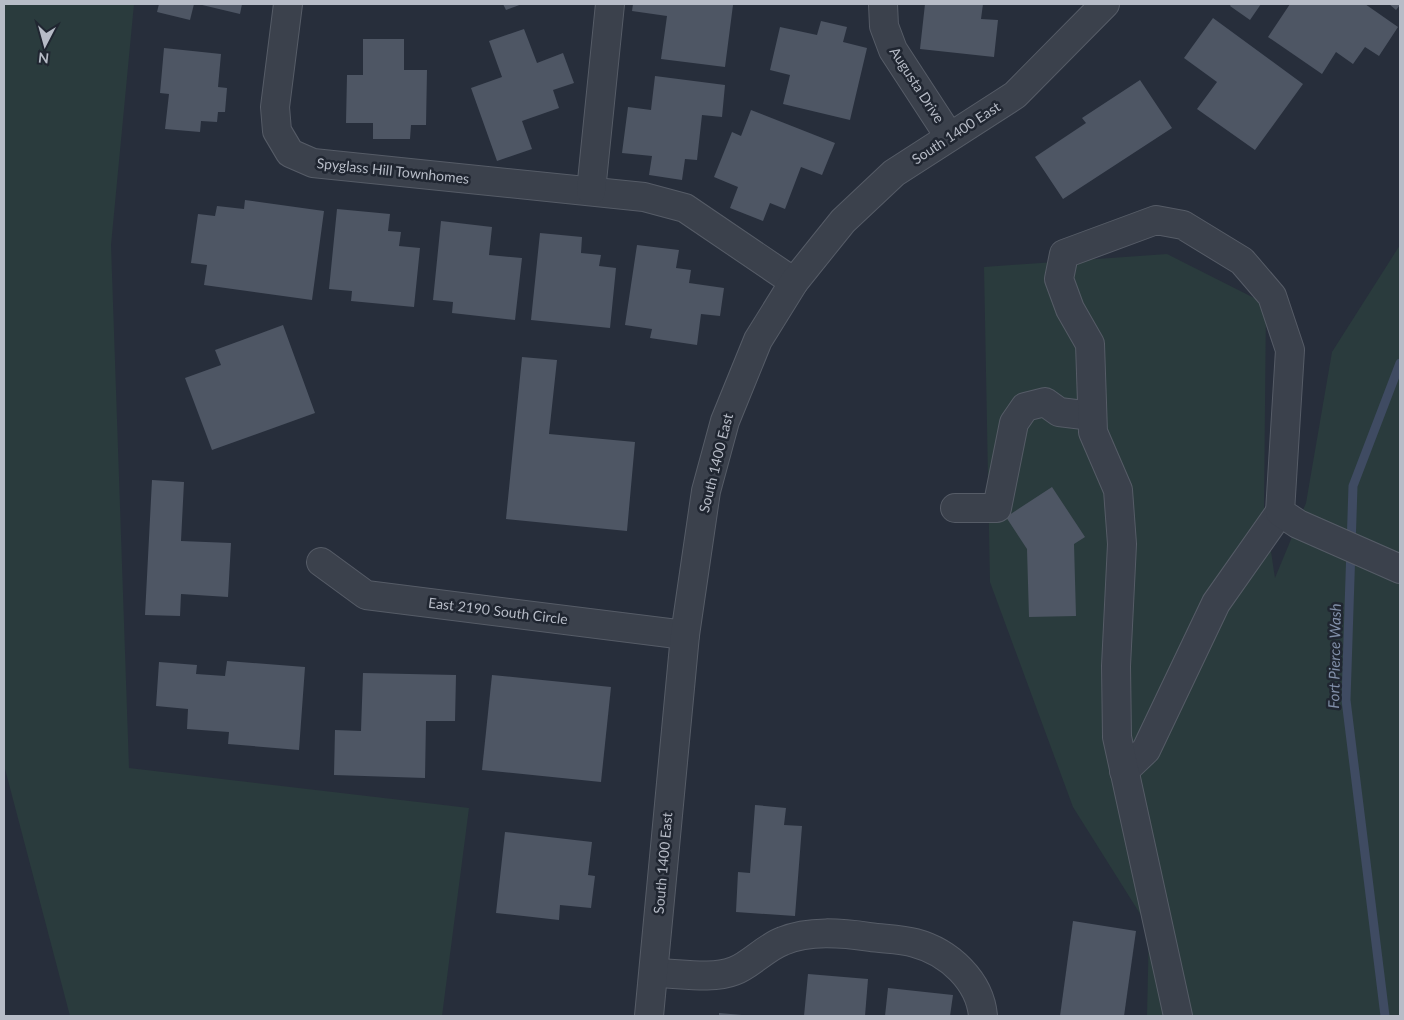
<svg xmlns="http://www.w3.org/2000/svg" width="1404" height="1020" font-family="Lato,sans-serif">
	<style>
		.green { fill: #2a3b3d }
		.lines { fill: none; stroke-linecap: round; stroke-linejoin: round }
		.stream { stroke: #3f4b62; stroke-width: 9 }
		.building { fill: #4e5664 }
		.minor-casing { stroke: #565c67; stroke-width: 30 }
		.minor { stroke: #3b414c; stroke-width: 28 }
		.labels { text-anchor: middle; stroke-width: 5; stroke-linejoin: round; paint-order: stroke }
		.street-label { font-size: 14px; fill: #b7bcc7; stroke: #202631 }
		.water-label { font-size: 15px; font-style: italic; fill: #8290aa; stroke: #202631 }
	</style>
	<rect width="100%" height="100%" fill="#272e3b"/>
	<g class="green">
		<polygon points="4,4 134,4 111,245 129,768 469,808 442,1016 70,1016 4,765"/>
		<polygon points="1400,245 1400,1016 1147,1016 1149,928 1073,807 990,582 984,267 1167,254 1266,304 1264,506 1275,578 1306,503 1332,352"/>
	</g>
	<g class="lines">
		<polyline class="stream" points="1385,1016 1346,700 1353,486 1400,363"/>
	</g>
	<g class="building">
		<polygon points="159,4 194,4 190,20 157,12"/>
		<polygon points="198,4 242,4 240,14"/>
		<polygon points="503,4 522,4 506,10"/>
		<polygon points="633,4 733,5 725,67 661,59 667,16 632,11"/>
		<polygon points="925,4 983,4 981,19 998,20 994,57 920,49"/>
		<polygon points="1231,4 1261,4 1250,20 1230,6"/>
		<polygon points="1290,4 1365,4 1398,27 1379,56 1365,47 1353,64 1336,52 1322,74 1268,37"/>
		<polygon points="1389,4 1400,4 1400,5 1396,10"/>
		<polygon points="1213,18 1303,84 1255,150 1197,109 1217,82 1184,58"/>
		<polygon points="821,21 847,27 843,42 867,48 850,120 783,104 790,75 770,70 780,27 817,35"/>
		<polygon points="524,29 537,63 563,53 574,83 553,90 559,108 522,121 532,149 497,161 471,88 502,77 489,41"/>
		<polygon points="363,39 404,39 404,70 427,70 426,125 411,125 410,139 373,139 373,123 346,123 347,75 363,75"/>
		<polygon points="164,48 221,54 218,87 227,88 225,112 218,112 217,122 201,121 200,132 165,129 169,94 160,93"/>
		<polygon points="655,76 725,85 722,117 702,115 697,160 685,159 682,180 649,175 652,156 622,153 628,107 651,110"/>
		<polygon points="1140,80 1172,128 1063,199 1035,157 1086,123 1082,118"/>
		<polygon points="751,110 835,143 822,175 801,167 785,209 770,203 763,221 730,208 738,187 714,177 732,132 741,136"/>
		<polygon points="245,200 324,211 312,300 204,285 207,265 191,263 198,214 215,216 217,206 244,209"/>
		<polygon points="337,209 390,214 388,231 401,232 399,246 420,248 414,307 351,301 352,291 329,289"/>
		<polygon points="441,221 492,227 489,255 522,258 515,320 452,313 453,302 433,300"/>
		<polygon points="540,233 582,237 581,253 601,255 599,266 616,268 610,328 531,320"/>
		<polygon points="637,245 679,250 676,268 691,270 689,283 724,288 720,316 701,314 697,345 650,338 652,329 625,325"/>
		<polygon points="283,325 315,413 212,450 185,378 221,365 215,350"/>
		<polygon points="522,357 557,360 549,434 635,442 627,531 506,519"/>
		<polygon points="152,480 184,482 181,541 231,543 228,597 181,594 180,616 145,615"/>
		<polygon points="1052,487 1085,537 1074,544 1076,616 1029,617 1027,549 1006,517"/>
		<polygon points="227,661 305,667 299,750 228,744 229,732 187,729 188,709 156,706 159,662 197,665 196,674 225,676"/>
		<polygon points="363,673 456,675 455,721 426,721 425,778 334,775 335,730 361,731"/>
		<polygon points="492,675 611,687 601,782 482,770"/>
		<polygon points="755,805 786,808 784,825 802,826 795,916 736,912 738,872 750,873"/>
		<polygon points="505,832 592,842 588,875 595,876 591,908 560,905 559,920 496,913"/>
		<polygon points="1073,921 1136,931 1124,1016 1060,1016"/>
		<polygon points="808,974 868,979 865,1016 804,1016"/>
		<polygon points="888,988 953,995 950,1016 885,1016"/>
		<polygon points="719,1013 742,1015 742,1016 719,1016"/>
	</g>
	<g class="lines">
		<g class="minor-casing">
			<g id="minor">
				<polyline points="288,4 275,107 277,131 290,153 313,163 644,197 685,208 794,282"/>
				<polyline points="883,4 884,26 893,50 949,136"/>
				<polyline points="591,191 610,4"/>
				<polyline points="955,508 997,508 1014,423 1025,407 1045,402 1059,412 1092,416"/>
				<polyline points="321,562 366,595 685,635"/>
				<polyline points="1124,771 1146,750 1216,603 1280,512"/>
				<path d="M 654,973 C 679,973 711,980 734,971 C 749,966 766,947 783,941 C 809,930 842,933 870,937 C 884,939 901,939 915,943 C 949,952 980,981 983,1016"/>
				<polyline points="649,1016 685,635 706,491 725,421 758,340 794,282 843,221 894,173 1015,95 1105,4"/>
				<polyline points="1178,1016 1117,737 1116,666 1122,544 1118,490 1093,432 1090,344 1070,309 1059,279 1064,254 1156,220 1183,225 1242,261 1272,296 1290,350 1280,512 1298,524 1400,569"/>
			</g>
		</g>
		<use href="#minor" class="minor"/>
	</g>
	<g class="labels">
		<g class="street-label">
			<text transform="translate(917 85) rotate(57)" y="5">Augusta Drive</text>
			<text transform="translate(956 133) rotate(-33)" y="5">South 1400 East</text>
			<text transform="translate(393 171) rotate(6)" y="5">Spyglass Hill Townhomes</text>
			<text transform="translate(716 463) rotate(-76)" y="5">South 1400 East</text>
			<text transform="translate(498 611) rotate(7)" y="5">East 2190 South Circle</text>
			<text transform="translate(663 863) rotate(-85)" y="5">South 1400 East</text>
		</g>
		<g class="water-label">
			<text transform="translate(1335 656) rotate(-89)" y="5">Fort Pierce Wash</text>
		</g>
	</g>
	<rect width="1404" height="1020" fill="none" stroke="#b7bcc7" stroke-width="10"/>
	<g transform="translate(45 45) rotate(186)" stroke="#202631" stroke-width="4" paint-order="stroke">
	<path d="M0-4L9 19L0 12L-9 19Z" fill="#b7bcc7"/>
	<text y="-8" font-size="14" font-weight="bold" text-anchor="middle" fill="#b7bcc7">N</text>
	</g>
</svg>
